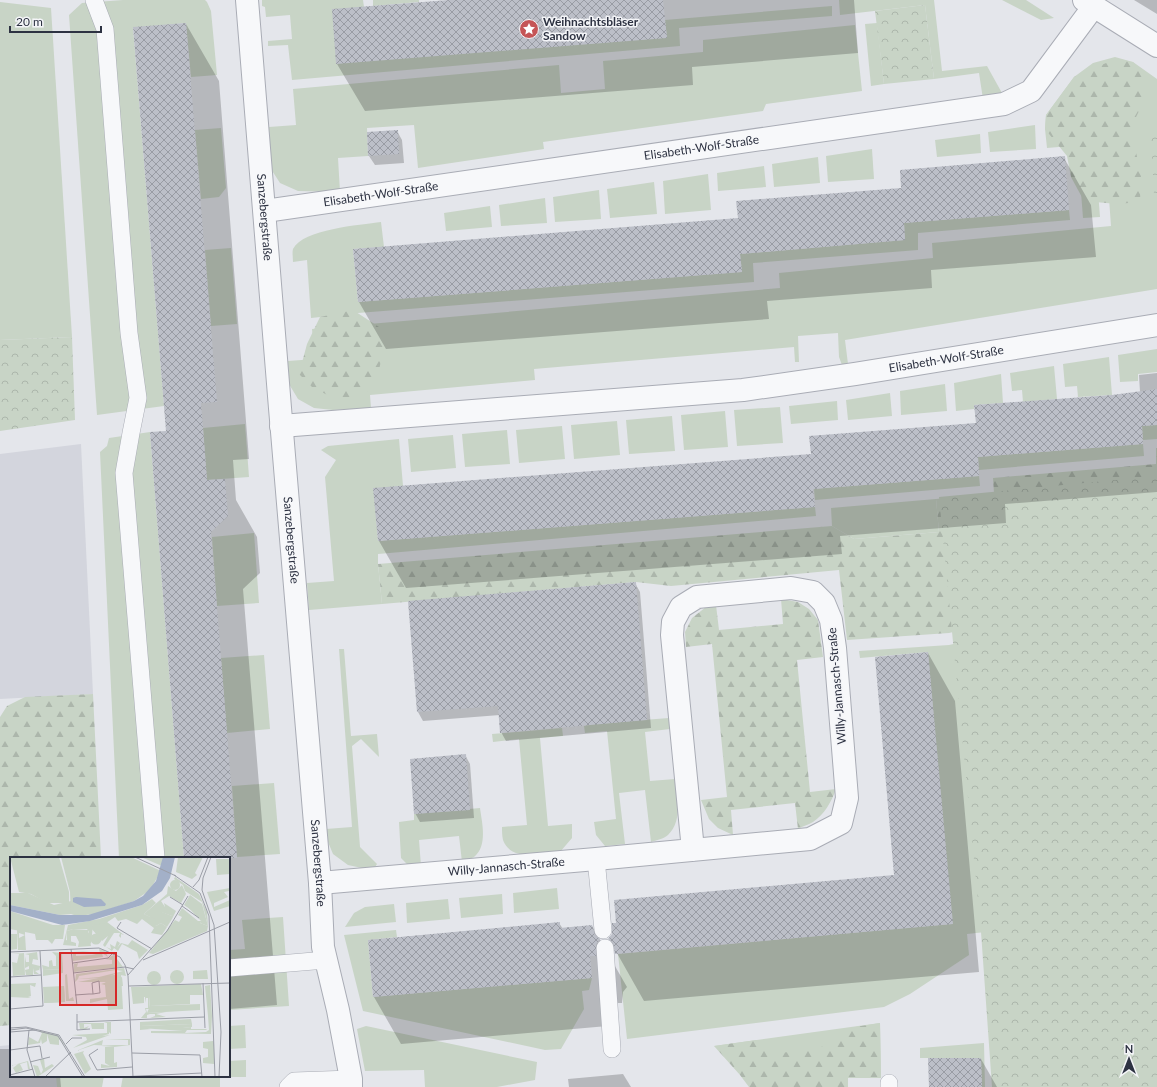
<svg xmlns="http://www.w3.org/2000/svg" width="1157" height="1087" font-family="Lato,sans-serif">
	<style>
		.built { fill: #d3d5dd }
		.grass { fill: #c8d4c6 }
		.forest { fill: url(#forest-firs) }
		.park { fill: url(#park-crowns) }
		.shadow { fill: #0003 }
		.building { fill: url(#building-cross-hatch) }
		.lines { fill: none; stroke-linecap: round; stroke-linejoin: round }
		.lane-casing { stroke: #a9acb5; stroke-width: 18 }
		.street-casing { stroke: #a9acb5; stroke-width: 24 }
		.lane { stroke: #f7f8fa; stroke-width: 17 }
		.street { stroke: #f7f8fa; stroke-width: 22 }
		.labels { text-anchor: middle; stroke-width: 3; stroke-linejoin: round; paint-order: stroke }
		.poi-label { font-size: 12px; font-weight: bold; fill: #2d3242; stroke: #f4f5f8; text-anchor: start }
		.street-label { font-size: 12px; fill: #2d3242; stroke: #f4f5f8 }
		.inset-road { fill: none; stroke: #9b9ea7; stroke-width: 1 }
		.view { fill: #d62828; fill-opacity: 0.15; stroke: #d62828; stroke-width: 2 }
		.inset-edge { fill: none; stroke: #2d3242; stroke-width: 2 }
	</style>
	<defs>
		<pattern id="forest-firs" width="22" height="20" patternUnits="userSpaceOnUse"><rect width="22" height="20" fill="#c8d4c6"/><path d="M5 1l3.5 6h-7zM16 11l3.5 6h-7z" fill="#acb6ab"/></pattern>
		<pattern id="park-crowns" width="20" height="18" patternUnits="userSpaceOnUse"><rect width="20" height="18" fill="#c8d4c6"/><path d="M2 6a3 3 0 1 1 6 0M12 15a3 3 0 1 1 6 0" fill="none" stroke="#acb6ab"/></pattern>
		<pattern id="building-cross-hatch" width="8" height="8" patternUnits="userSpaceOnUse"><rect width="8" height="8" fill="#bcbfc8"/><path d="M0 0l8 8M0 8l8-8" fill="none" stroke="#999ca4"/></pattern>
	</defs>
	<rect width="100%" height="100%" fill="#e4e6eb"/>
	<g class="built">
		<polygon points="81,444 93,694 0,699 0,454"/>
		<polygon points="11,1045 11,1076 63,1076 64,1087 0,1087 0,1046"/>
	</g>
	<g class="grass">
		<polygon points="123,0 205,0 207,2 211,11 217,75 191,77 186,23 133,28 164,406 97,415 69,15 82,3"/>
		<polygon points="262,0 363,0 364,7 667,37 665,20 832,6 832,16 679,28 680,46 292,80 288,45 268,46 268,41 292,39 290,15 266,17 265,7 262,6"/>
		<polygon points="373,0 419,0 419,2 373,6"/>
		<polygon points="839,0 934,0 942,71 987,66 1002,93 993,97 983,99 979,73 934,79 925,5 840,15"/>
		<polygon points="1002,0 1026,0 1054,18 1041,20"/>
		<polygon points="0,2 51,8 72,337 0,340"/>
		<polygon points="877,23 884,84 871,86 865,24"/>
		<polygon points="855,25 862,91 766,104 763,111 543,142 544,149 418,168 414,125 367,128 368,156 338,158 340,192 298,191 280,183 271,169 269,127 296,125 293,89 559,65 561,93 605,89 603,61 703,52 703,40"/>
		<polygon points="1115,57 1133,62 1157,79 1157,289 845,340 848,364 842,365 839,357 838,333 798,336 799,362 795,362 794,347 534,369 535,380 370,395 371,408 333,410 314,408 298,399 289,384 288,361 315,359 312,329 780,288 779,273 933,258 932,243 1111,226 1105,143 1047,148 1045,129 1046,115 1074,77 1093,63"/>
		<polygon points="1035,125 1036,149 990,152 988,132"/>
		<polygon points="221,128 226,188 219,197 201,199 195,130"/>
		<polygon points="980,134 981,153 937,157 935,140"/>
		<polygon points="872,149 874,179 828,182 826,156"/>
		<polygon points="1095,153 1100,217 1083,218 1078,154"/>
		<polygon points="818,157 820,183 774,187 772,164"/>
		<polygon points="764,166 766,187 718,191 717,173"/>
		<polygon points="708,174 711,210 665,214 663,181"/>
		<polygon points="654,182 657,214 610,218 607,189"/>
		<polygon points="599,190 601,219 555,222 553,197"/>
		<polygon points="545,198 547,223 501,226 499,205"/>
		<polygon points="490,206 492,227 446,231 444,213"/>
		<path d="M 1069,210 L 1070,220 L 918,233 L 918,250 L 753,263 L 754,282 L 358,313 L 311,318 L 307,260 L 293,262 C 293,258 292,253 293,249 C 303,229 360,225 381,222 L 384,247 L 353,249 L 358,302 L 742,272 L 740,254 L 905,240 L 904,223 Z"/>
		<polygon points="231,248 237,324 211,326 205,250"/>
		<polygon points="1157,349 1157,372 1138,374 1138,381 1120,382 1118,355"/>
		<polygon points="1109,357 1112,395 1078,397 1077,386 1065,387 1063,364"/>
		<polygon points="1054,366 1057,399 1023,402 1022,390 1012,391 1010,373"/>
		<polygon points="1001,374 1003,403 974,405 974,409 956,411 954,383"/>
		<polygon points="945,384 947,411 901,415 900,391"/>
		<polygon points="890,393 892,416 848,420 846,400"/>
		<polygon points="837,401 838,420 791,424 789,406"/>
		<polygon points="780,407 783,443 737,446 734,410"/>
		<polygon points="725,411 728,447 684,450 681,415"/>
		<polygon points="672,416 675,451 629,454 626,420"/>
		<polygon points="617,421 620,455 574,459 571,425"/>
		<polygon points="245,424 249,477 207,480 203,428"/>
		<polygon points="1157,425 1157,439 1143,440 1142,426"/>
		<polygon points="562,426 565,459 519,463 516,430"/>
		<polygon points="507,430 510,464 465,467 462,434"/>
		<polygon points="150,432 184,858 119,858 100,452 107,446 109,438"/>
		<polygon points="453,435 456,468 411,472 408,439"/>
		<polygon points="399,439 403,486 374,489 378,541 815,507 816,516 378,554 378,564 382,604 309,610 307,583 334,581 325,477 336,460 321,450 328,446"/>
		<polygon points="1143,444 1144,456 979,470 978,457"/>
		<polygon points="979,476 980,486 815,500 814,489"/>
		<polygon points="936,499 939,532 854,539 832,526 831,508"/>
		<polygon points="254,533 259,603 217,606 212,537"/>
		<polygon points="979,638 995,931 967,934 969,955 910,994 884,1007 627,1039 618,954 952,924 928,652 860,658 859,651 949,645"/>
		<polygon points="339,649 344,649 351,736 377,734 379,757 361,739 352,746 360,847 377,864 375,867 362,868 348,865 333,854 328,842 326,829 352,827"/>
		<polygon points="264,655 270,729 227,733 221,658"/>
		<path d="M 669,718 L 670,729 L 645,732 L 650,781 L 675,779 C 677,797 683,821 668,835 C 664,839 656,840 651,842 L 645,790 L 619,793 L 625,844 L 605,846 L 596,835 L 594,822 L 616,819 L 607,731 L 585,733 L 584,726 L 592,724 Z"/>
		<path d="M 562,728 L 563,736 L 540,738 L 548,826 L 572,824 L 572,838 L 560,852 C 542,854 511,862 503,840 C 502,836 502,831 502,827 L 527,825 L 519,739 L 493,742 L 492,734 Z"/>
		<polygon points="274,783 280,854 237,857 232,786"/>
		<path d="M 480,808 C 482,823 488,846 474,857 C 471,859 466,860 462,862 L 459,836 L 419,840 L 421,866 L 410,867 L 401,858 L 399,822 L 414,820 L 414,814 Z"/>
		<polygon points="557,888 559,909 514,913 513,893"/>
		<polygon points="502,894 503,914 461,918 459,898"/>
		<polygon points="448,899 450,919 407,923 406,903"/>
		<polygon points="394,904 396,922 345,927 354,913 365,907"/>
		<polygon points="283,917 289,1006 229,1010 229,950 245,949 242,920"/>
		<polygon points="396,930 397,937 368,940 373,997 592,978 589,990 582,991 584,1009 561,1049 545,1050 363,1011 344,935"/>
		<polygon points="880,1023 881,1078 848,1078 848,1087 714,1046"/>
		<polygon points="245,1025 246,1048 229,1049 229,1026"/>
		<polygon points="366,1026 537,1062 535,1080 497,1087 425,1087 424,1070 365,1071 357,1029"/>
		<polygon points="984,1043 985,1087 982,1087 981,1058 920,1058 920,1048"/>
		<polygon points="246,1060 246,1077 220,1077 220,1087 121,1087 123,1076 229,1076 229,1061"/>
		<polygon points="56,1076 104,1076 102,1087 57,1087"/>
	</g>
	<g class="forest">
		<polygon points="1113,60 1133,62 1145,76 1145,99 1133,123 1135,148 1141,174 1140,202 1117,204 1084,201 1071,177 1067,156 1045,129 1046,115 1074,77"/>
		<polygon points="353,310 379,327 385,341 378,375 364,396 337,400 312,387 299,374 307,344 320,317"/>
		<polygon points="1156,448 1157,448 1157,557 978,626 949,633 847,640 839,570 671,586 636,582 382,604 378,564 832,526 854,539 939,532 936,499 994,493 993,478 1156,464"/>
		<path d="M 781,599 L 798,602 L 809,609 L 818,620 L 823,657 L 797,660 L 810,792 L 836,789 C 832,801 824,815 813,822 C 808,825 803,826 798,829 L 795,803 L 731,810 L 733,835 L 718,828 L 709,819 L 701,800 L 727,797 L 712,644 L 686,647 L 685,632 L 692,618 L 706,607 L 716,605 L 719,630 L 783,624 Z"/>
		<polygon points="93,694 101,858 11,858 11,1025 0,1026 0,717 7,706 25,697"/>
		<polygon points="880,1023 881,1078 848,1078 848,1087 749,1087 740,1075 714,1046 756,1040 776,1053 817,1050 849,1028"/>
	</g>
	<g class="park">
		<polygon points="925,5 934,79 884,84 875,11"/>
		<polygon points="1157,136 1157,194 1154,194 1151,137"/>
		<polygon points="72,337 75,420 0,431 0,340"/>
		<polygon points="1157,476 1157,1087 992,1087 981,932 939,497"/>
	</g>
	<g class="shadow">
		<polygon points="460,0 854,0 858,53 692,67 693,85 365,111 337,64"/>
		<polygon points="1134,0 1157,0 1157,14"/>
		<polygon points="186,24 219,81 249,459 233,460 236,500 257,537 260,573 243,589 277,1005 229,1009 229,858 185,858 167,432"/>
		<polygon points="397,131 402,140 404,163 375,165 369,156"/>
		<polygon points="1064,158 1091,205 1096,257 931,270 932,288 767,301 769,319 386,349 359,302 739,219"/>
		<polygon points="1157,373 1157,492 1005,504 1006,523 840,536 842,554 406,588 379,541 812,455 977,423 1112,396 1140,392 1139,375"/>
		<polygon points="635,583 640,592 651,728 506,741 501,732 500,715 423,721 418,712 409,602"/>
		<polygon points="928,653 955,701 979,972 644,1001 609,939 895,876"/>
		<polygon points="465,755 470,764 474,818 420,822 415,813"/>
		<polygon points="559,923 563,929 592,926 627,987 623,992 622,1003 617,1003 619,1025 401,1044 374,997 369,940"/>
		<polygon points="0,1049 11,1049 11,1076 60,1076 61,1087 0,1087"/>
		<polygon points="981,1059 997,1087 930,1087"/>
		<polygon points="623,1074 631,1087 569,1087 568,1079"/>
	</g>
	<g class="building">
		<polygon points="449,0 663,0 667,38 336,64 332,9"/>
		<polygon points="186,23 217,402 201,403 203,428 207,480 225,479 228,516 211,532 237,858 184,858 150,432 166,431 133,27"/>
		<polygon points="398,130 399,154 368,156 367,132"/>
		<polygon points="1065,156 1069,210 904,223 905,240 740,254 742,272 358,302 353,249 738,218 736,201 901,188 900,170"/>
		<polygon points="1157,389 1157,425 1142,426 1143,444 978,457 979,476 813,489 815,507 378,541 373,488 811,454 809,436 976,423 974,405 1112,395"/>
		<polygon points="636,582 647,720 500,733 498,706 417,712 408,601"/>
		<polygon points="928,652 953,924 615,954 613,943 608,939 612,934 612,923 616,923 614,900 894,875 875,657"/>
		<polygon points="466,754 470,810 414,814 410,759"/>
		<polygon points="560,922 560,928 592,925 595,935 600,939 596,944 596,956 590,956 592,978 373,997 368,940"/>
		<polygon points="928,1058 981,1058 982,1087 929,1087"/>
	</g>
	<g class="lines">
		<g class="lane-casing">
			<g id="lane">
				<polyline points="94,0 105,29 129,333 138,398 131,433 124,473 156,858"/>
				<polyline points="596,859 603,930"/>
				<polyline points="605,948 612,1049"/>
				<polyline points="229,968 326,960"/>
				<polyline points="889,1083 889,1087"/>
				<polyline points="288,1087 294,1081 351,1079"/>
			</g>
		</g>
		<g class="street-casing">
			<g id="street">
				<path id="s1" d="M 247,0 L 280,408 L 320,883 L 323,947 L 338,1010 L 351,1079 L 351,1087"/>
				<polyline points="1084,0 1157,46"/>
				<path id="s2" d="M 265,211 L 1004,104 L 1031,91 L 1094,6"/>
				<path id="s3" d="M 281,426 L 743,390 L 855,374 L 1157,325"/>
				<path id="s4" d="M 320,883 L 596,859 L 810,839 L 841,823 L 847,798 L 835,648 L 831,620 L 824,603 L 813,592 L 791,588 L 697,597 L 681,607 L 673,622 L 672,635 L 693,850"/>
			</g>
		</g>
		<use href="#lane" class="lane"/>
		<use href="#street" class="street"/>
	</g>
	<defs>
		<g id="sight-disc" transform="scale(1)"><circle r="9.5" fill="#c55557" stroke="#f4f5f8"/><path d="M0-6L1.8-2.2L6-1.7L2.9 1.2L3.7 5.4L0 3.3L-3.7 5.4L-2.9 1.2L-6-1.7L-1.8-2.2Z" fill="#fff"/></g>
	</defs>
	<g fill-rule="evenodd">
		<use href="#sight-disc" x="529" y="29"/>
	</g>
	<g class="labels">
		<g class="poi-label">
			<text x="543" y="26">Weihnachtsbläser<tspan x="543" dy="14">Sandow</tspan></text>
		</g>
		<g class="street-label">
			<text dy="4" stroke="none"><textPath href="#s2" startOffset="441">Elisabeth-Wolf-Straße</textPath></text>
			<text dy="4" stroke="none"><textPath href="#s2" startOffset="117">Elisabeth-Wolf-Straße</textPath></text>
			<text dy="4" stroke="none"><textPath href="#s1" startOffset="218">Sanzebergstraße</textPath></text>
			<text dy="4" stroke="none"><textPath href="#s3" startOffset="669">Elisabeth-Wolf-Straße</textPath></text>
			<text dy="4" stroke="none"><textPath href="#s1" startOffset="542">Sanzebergstraße</textPath></text>
			<text transform="translate(837 686) rotate(-95)" y="4">Willy-Jannasch-Straße</text>
			<text dy="4" stroke="none"><textPath href="#s1" startOffset="866">Sanzebergstraße</textPath></text>
			<text dy="4" stroke="none"><textPath href="#s4" startOffset="187">Willy-Jannasch-Straße</textPath></text>
		</g>
	</g>
	<g transform="translate(10 857)">
		<rect width="220" height="220" fill="#e4e6eb"/>
		<path d="M 206,2 L 220,2 L 220,17 L 207,18 ZM 165,20 L 189,37 L 197,55 L 198,69 L 192,45 L 175,34 L 173,28 L 164,22 ZM 158,29 L 166,34 L 172,28 L 176,37 L 171,46 L 159,39 L 151,44 L 155,50 L 152,55 L 162,59 L 162,62 L 157,70 L 151,66 L 146,69 L 140,60 L 134,57 L 157,37 ZM 220,31 L 219,34 L 214,35 L 218,40 L 204,46 L 204,50 L 220,43 L 220,49 L 204,54 L 197,35 ZM 177,49 L 194,61 L 190,66 L 198,69 L 197,74 L 143,97 L 139,96 L 165,63 L 169,65 L 172,60 L 168,58 L 172,51 L 188,64 L 191,64 ZM 97,65 L 114,78 L 111,77 L 111,81 L 109,79 L 110,76 L 104,76 L 95,90 L 93,88 L 98,79 L 92,84 L 81,71 L 83,67 ZM 63,72 L 78,73 L 81,89 L 68,90 L 69,85 L 66,79 L 61,79 L 61,85 L 57,84 L 57,74 ZM 0,77 L 7,77 L 7,92 L 0,93 ZM 122,83 L 138,93 L 129,102 L 127,95 L 112,87 L 108,94 L 104,91 L 102,94 L 96,90 L 101,92 L 100,87 L 105,90 L 107,84 L 110,86 L 107,91 L 104,91 L 107,91 L 111,86 L 118,88 ZM 89,92 L 95,93 L 101,97 L 95,94 L 98,100 L 92,96 L 93,100 L 63,104 L 63,95 L 80,94 L 66,96 L 66,99 L 82,98 L 90,96 ZM 27,95 L 28,103 L 23,102 L 22,107 L 30,109 L 30,114 L 29,110 L 29,113 L 25,114 L 29,117 L 24,117 L 23,111 L 23,118 L 16,118 L 15,113 L 19,112 L 19,109 L 15,111 L 15,99 L 16,105 L 19,105 L 19,98 L 15,97 ZM 42,95 L 52,96 L 53,112 L 33,113 L 32,108 L 39,110 L 39,104 L 42,103 L 43,109 L 46,109 L 46,99 ZM 14,96 L 15,118 L 3,119 L 2,105 L 7,106 L 9,97 L 2,97 ZM 104,98 L 113,110 L 64,115 L 64,107 L 68,106 L 67,110 L 102,107 L 102,103 L 95,102 ZM 114,111 L 116,119 L 105,117 L 95,121 L 68,122 L 65,125 L 66,117 ZM 106,113 L 113,114 L 89,120 L 68,122 L 69,119 ZM 57,117 L 59,142 L 63,140 L 64,144 L 56,144 L 55,118 ZM 112,120 L 113,129 L 109,129 L 97,142 L 80,146 L 80,142 L 96,140 L 95,128 L 91,127 ZM 26,126 L 25,130 L 20,128 L 21,139 L 18,140 L 21,141 L 0,140 L 0,127 ZM 200,128 L 202,159 L 198,159 L 195,129 ZM 54,129 L 55,145 L 34,146 L 33,130 ZM 135,140 L 139,140 L 140,152 L 136,152 L 137,156 L 156,155 L 146,157 L 156,160 L 140,161 L 145,159 L 145,157 L 140,157 L 137,158 L 137,161 L 131,161 L 136,155 L 135,151 L 138,151 L 138,141 L 136,141 L 135,146 ZM 198,159 L 202,159 L 201,177 L 141,176 L 141,174 L 172,174 L 173,171 L 181,170 L 181,172 L 196,172 L 197,173 L 177,173 L 175,176 L 196,175 L 199,173 ZM 181,162 L 182,167 L 131,169 L 141,172 L 130,173 L 130,165 ZM 94,165 L 101,165 L 101,177 L 99,175 L 99,177 L 92,179 L 100,178 L 63,191 L 77,183 L 76,180 L 62,178 L 97,176 L 97,166 ZM 69,166 L 94,166 L 94,172 L 82,172 L 81,167 L 74,167 L 74,171 L 79,169 L 76,172 L 70,172 ZM 27,173 L 48,178 L 57,191 L 49,182 L 49,188 L 40,187 L 37,177 L 37,184 L 32,187 L 31,182 L 30,186 L 18,188 L 19,180 L 28,185 L 32,176 ZM 95,182 L 120,182 L 120,188 L 104,190 L 104,206 L 107,205 L 107,210 L 91,211 L 91,207 L 100,209 L 95,206 L 95,190 L 92,190 L 105,189 L 84,188 L 66,194 L 93,183 L 92,188 L 118,188 L 118,183 ZM 203,184 L 204,186 L 204,220 L 204,207 L 193,206 L 193,201 L 198,200 L 198,192 L 193,191 L 193,185 ZM 74,194 L 73,196 L 81,212 L 75,217 L 64,197 ZM 34,201 L 35,211 L 42,207 L 44,209 L 27,220 L 23,208 L 28,209 L 31,217 L 33,213 L 30,203 ZM 18,204 L 20,212 L 18,212 L 17,205 L 10,207 L 13,213 L 6,216 L 3,211 L 8,207 L 0,209 Z" fill="#c8d4c6" fill-rule="evenodd"/>
		<path d="M 131,0 L 153,0 L 153,6 L 152,9 ZM 0,36 L 18,36 L 44,48 L 61,44 L 61,57 L 50,58 L 0,48 ZM 180,38 L 192,47 L 198,69 L 190,66 L 193,61 L 174,48 ZM 142,42 L 146,46 L 134,57 L 145,62 L 146,69 L 151,66 L 157,70 L 152,78 L 141,76 L 144,71 L 132,62 L 127,67 L 116,62 L 108,64 L 105,60 L 96,66 L 83,68 L 81,87 L 76,80 L 79,75 L 77,72 L 63,72 L 57,74 L 56,83 L 66,86 L 66,89 L 53,88 L 58,68 L 89,62 L 132,48 ZM 154,46 L 166,54 L 162,62 L 162,59 L 151,55 L 151,50 L 155,50 ZM 0,54 L 43,68 L 55,68 L 53,82 L 45,82 L 42,87 L 38,83 L 26,83 L 25,77 L 0,72 ZM 109,117 L 111,120 L 99,143 L 96,136 L 100,125 L 68,125 ZM 54,129 L 55,145 L 34,146 L 34,132 L 36,140 L 41,136 L 46,141 L 50,130 Z" fill="#c8d4c6"/>
		<path d="M 51,0 L 121,0 L 151,14 L 140,33 L 124,44 L 85,57 L 67,59 L 61,57 L 60,35 ZM80.5 82a5.5 5.5 0 1 1 11 0a5.5 5.5 0 1 1-11 0ZM 53,112 L 53,116 L 33,119 L 33,113 ZM 111,117 L 113,152 L 98,153 L 95,120 ZM 191,127 L 193,138 L 180,138 L 180,147 L 140,149 L 139,140 L 134,140 L 134,146 L 123,147 L 121,130 Z" fill="#c8d4c6"/>
		<path d="M 0,0 L 49,0 L 59,35 L 59,46 L 37,46 L 21,37 L 9,35 ZM 168,0 L 193,0 L 185,16 L 187,18 L 182,22 L 166,15 ZM160 28a5 5 0 1 1 10 0a5 5 0 1 1-10 0ZM 7,73 L 15,74 L 15,78 L 9,76 L 9,81 L 15,78 L 16,93 L 8,93 ZM 197,113 L 198,122 L 183,122 L 183,114 ZM160 120a7 7 0 1 1 14 0a7 7 0 1 1-14 0ZM137 121a7 7 0 1 1 14 0a7 7 0 1 1-14 0ZM 190,147 L 190,153 L 137,156 L 140,149 ZM 182,167 L 182,170 L 173,171 L 173,174 L 131,171 L 131,169 Z" fill="#c8d4c6"/>
		<path d="M 153,0 L 165,0 L 160,21 L 152,34 L 132,48 L 80,64 L 52,68 L 0,54 L 0,48 L 50,58 L 78,58 L 124,44 L 133,39 L 146,24 ZM 66,40 L 91,42 L 96,47 L 95,49 L 74,50 L 63,45 L 63,41 Z" fill="#a3b0c8"/>
		<path class="inset-road" d="M 125,0 L 166,19M 201,0 L 193,21 L 192,33 L 204,68 L 211,175 L 209,220M 164,18 L 190,36 L 199,59 L 205,220M 183,30 L 189,23 L 198,0M 160,40 L 173,48M 172,49 L 189,61M 111,65 L 107,71 L 142,92M 61,92 L 67,149M 0,95 L 89,91 L 110,100 L 115,108 L 118,119 L 123,220M 133,103 L 220,65M 63,106 L 98,101 L 103,96M 63,116 L 115,110 L 124,112M 118,118 L 157,74 L 178,39M 0,120 L 31,118M 193,126 L 195,171M 119,129 L 220,126M 65,138 L 79,137 L 83,137 L 89,136 L 90,136 L 89,124 L 82,126 L 83,137M 0,152 L 33,149 L 30,94M 67,157 L 67,173 L 80,172M 67,165 L 194,160M 0,171 L 16,170 L 49,178 L 75,220M 0,173 L 16,171 L 48,179 L 73,220M 19,173 L 17,193 L 25,220M 0,175 L 25,173M 56,187 L 62,181 L 72,181M 88,192 L 79,198 L 87,213 L 122,210M 0,193 L 30,189 L 32,201M 122,196 L 190,198 L 192,220M 20,205 L 40,200M 0,218 L 23,212M 35,220 L 61,195M 109,220 L 192,216"/>
		<path class="view" d="M 50,96 L 106,96 L 106,148 L 50,148 Z"/>
		<rect width="220" height="220" class="inset-edge"/>
	</g>
	<g transform="translate(1129 1059)" stroke="#f4f5f8" stroke-width="3" paint-order="stroke">
	<path d="M0-3L7 15L0 10L-7 15Z" fill="#2d3242"/>
	<text y="-6" font-size="11" font-weight="bold" text-anchor="middle" fill="#2d3242">N</text>
	</g>
	<path d="M10 26v6h91v-6" fill="none" stroke="#2d3242" stroke-width="2"/>
	<text x="16" y="26" font-size="12" fill="#2d3242" stroke="#f4f5f8" stroke-width="3" paint-order="stroke">20 m</text>
</svg>
